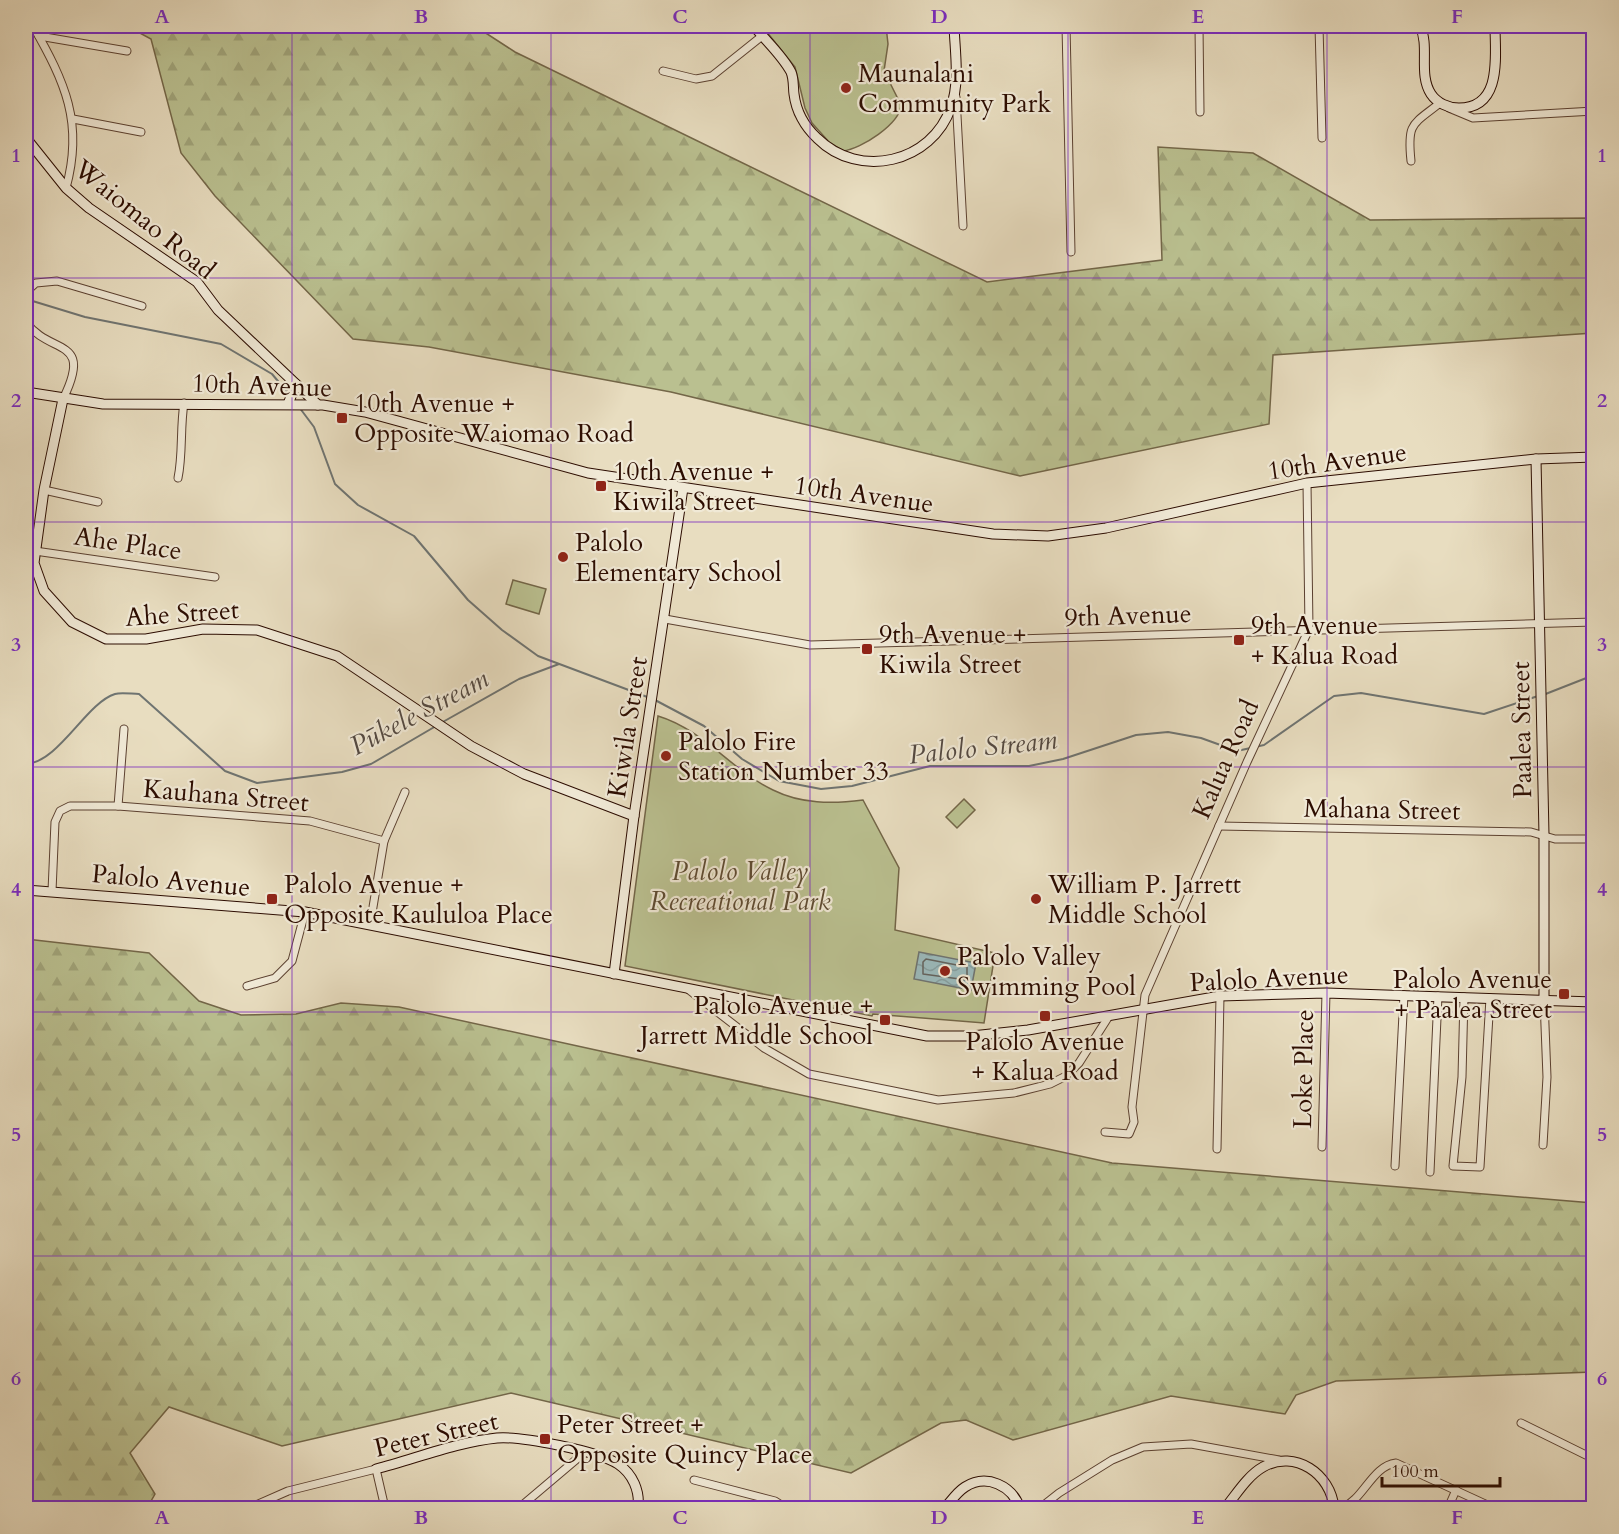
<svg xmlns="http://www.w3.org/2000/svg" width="1619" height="1534" font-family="Cardo,serif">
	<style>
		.green { fill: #bac090; stroke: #736648; stroke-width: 1.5 }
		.forest { fill: url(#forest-firs); stroke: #736648; stroke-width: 1.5 }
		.water { fill: url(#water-waves); stroke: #6f7471; stroke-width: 1.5 }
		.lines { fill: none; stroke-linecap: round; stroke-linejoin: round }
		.shore { stroke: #64635e; stroke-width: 1.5 }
		.stream { stroke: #6f7471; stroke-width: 2 }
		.street-casing { stroke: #5b4030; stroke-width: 9 }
		.secondary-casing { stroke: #2c0c00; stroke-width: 11 }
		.street { stroke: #f0e9d6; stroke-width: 7 }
		.secondary { stroke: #f0e9d6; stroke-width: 9 }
		.grid { fill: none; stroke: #7b2cbf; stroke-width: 1.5; stroke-opacity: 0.55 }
		.poi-dot { fill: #8f2418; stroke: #f0e9d6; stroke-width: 2 }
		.labels { text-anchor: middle; stroke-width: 4.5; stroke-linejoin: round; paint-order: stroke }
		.poi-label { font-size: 26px; fill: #2c0c00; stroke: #f0e9d6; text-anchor: start }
		.street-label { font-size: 26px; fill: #2c0c00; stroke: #f0e9d6 }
		.park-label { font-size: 26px; font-style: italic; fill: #5e4b32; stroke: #f0e9d6 }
		.water-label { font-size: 27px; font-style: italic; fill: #534942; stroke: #f0e9d6 }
		.neatline { fill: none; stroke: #7b2cbf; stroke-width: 2 }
		.grid-label { font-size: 20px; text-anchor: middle; font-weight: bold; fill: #7b2cbf }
	</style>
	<defs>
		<pattern id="forest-firs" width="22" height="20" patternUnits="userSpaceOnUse" patternTransform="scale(1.5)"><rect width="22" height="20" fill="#bac090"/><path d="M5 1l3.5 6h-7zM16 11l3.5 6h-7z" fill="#a0a47a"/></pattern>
		<pattern id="water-waves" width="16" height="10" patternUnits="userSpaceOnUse" patternTransform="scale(1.5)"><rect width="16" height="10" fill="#9bbabc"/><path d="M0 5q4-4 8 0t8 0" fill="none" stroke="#869fa0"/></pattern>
	</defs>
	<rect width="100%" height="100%" fill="#e8ddc0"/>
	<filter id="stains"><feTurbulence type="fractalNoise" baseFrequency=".00333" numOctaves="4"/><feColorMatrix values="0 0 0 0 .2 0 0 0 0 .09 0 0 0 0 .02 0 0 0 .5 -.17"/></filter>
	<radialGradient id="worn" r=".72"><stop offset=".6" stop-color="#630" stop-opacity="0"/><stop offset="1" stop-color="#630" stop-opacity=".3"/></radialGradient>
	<g class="green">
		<path d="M 762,26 L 886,26 L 888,44 L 884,71 L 901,105 C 900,124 861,149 843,151 L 829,142 L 812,123 L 805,108 L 795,67 Z"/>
		<polygon points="513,580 546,589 539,614 506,604"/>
		<path d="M 658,716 C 704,730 731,770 773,790 C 801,804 832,804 863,800 L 899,868 L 895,930 L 995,953 L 984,1023 L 873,1014 L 872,1016 L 625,966 Z"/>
		<polygon points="964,799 975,810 957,828 946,817"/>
	</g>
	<g class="forest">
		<polygon points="127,26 475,26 515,52 987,282 1162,260 1158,147 1253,153 1370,220 1593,218 1593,333 1273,355 1269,424 1020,476 671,392 429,347 353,339 215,196 181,153 151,39"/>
		<polygon points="26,939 149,953 199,1001 241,1015 296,1014 341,1003 399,1007 1112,1163 1593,1203 1593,1372 1336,1381 1296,1395 1285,1414 1171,1396 1013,1440 966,1420 941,1423 851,1473 511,1393 282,1446 169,1407 130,1453 155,1494 147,1508 26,1508"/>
	</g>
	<polygon class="water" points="919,952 976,963 971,990 914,979"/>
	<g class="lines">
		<polygon class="shore" points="926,959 967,967 967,980 923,974 923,962"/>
		<g class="stream">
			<polyline points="26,299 85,317 221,344 272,374 288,393"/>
			<polyline points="299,407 314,427 335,484 358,505 414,536 468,600 502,630 538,656 650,698"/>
			<polyline points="1543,695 1594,675"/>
			<polyline points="655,700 704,726 742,759 779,781 821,789 852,786 930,766 1029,766 1063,759 1136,735 1168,732 1201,738 1237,751 1264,745 1334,696 1361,693 1484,714 1538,696"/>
			<polyline points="441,723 519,679 559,664"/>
			<path d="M 26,764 C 59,762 86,703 115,694 C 121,692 132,694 139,694 L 225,771 L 257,783 L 342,772 L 371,764 L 436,726"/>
		</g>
		<g class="street-casing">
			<g id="street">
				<path d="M 33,26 C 65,82 84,123 66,188"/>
				<polyline points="1066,26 1071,252"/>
				<polyline points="1199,26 1200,112"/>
				<polyline points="1319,26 1322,138"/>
				<polyline points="39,36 127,51"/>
				<polyline points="663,71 696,79 712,76 762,36"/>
				<polyline points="956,97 963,226"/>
				<polyline points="1449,108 1473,118 1594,111"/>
				<polyline points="73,119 141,132"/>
				<path d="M 1411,161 C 1407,123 1412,125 1440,103"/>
				<polyline points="26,292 36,283 57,281 142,306"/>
				<path d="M 26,322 C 50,356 94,336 63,399"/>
				<polyline points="26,451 29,467 26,469"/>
				<path d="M 178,478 C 183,454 180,428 184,403"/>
				<polyline points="44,490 98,502"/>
				<polyline points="35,551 215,577"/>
				<polyline points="665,619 810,645 1594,622"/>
				<polyline points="118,806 124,729"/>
				<polyline points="1219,826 1531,832 1555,839 1594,839"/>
				<polyline points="384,841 405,792"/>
				<polyline points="52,891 55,822 60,811 70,806 118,806 310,821 384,841 370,925"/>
				<polyline points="247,986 275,978 292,961 305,912"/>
				<polyline points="689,990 764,1048 809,1074 938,1100 1014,1093 1050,1084 1066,1076 1079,1063 1109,1016"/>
				<polyline points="1464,997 1462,1077 1453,1166 1480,1167 1490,998"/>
				<polyline points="1105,1132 1129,1134 1134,1122 1132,1107 1145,995 1247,762 1309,629 1307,483"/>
				<polyline points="1543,1145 1547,1077 1544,1000"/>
				<polyline points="1322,1147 1326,993"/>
				<polyline points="1217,1149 1220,996"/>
				<polyline points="1395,1166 1404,995"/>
				<polyline points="1430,1172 1438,996"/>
				<polyline points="1521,1423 1594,1459"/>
				<polyline points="694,1480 775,1501 786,1508"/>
				<polyline points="249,1508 288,1491 376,1469 385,1508"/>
				<polyline points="519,1508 584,1453"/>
				<polyline points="1040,1508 1059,1493 1112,1460 1143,1447 1191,1444 1279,1460"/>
				<path d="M 1342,1508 C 1364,1499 1372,1466 1396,1463 L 1494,1508"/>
				<polyline points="1448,1508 1456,1490"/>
				<polyline points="1593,1508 1594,1507"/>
			</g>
		</g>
		<g class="secondary-casing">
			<g id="secondary">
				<path d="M 754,26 C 765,40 782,55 791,72 C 794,79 793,87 794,94 C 796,111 805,127 817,138 C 859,180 932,163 951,107 C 960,82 955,52 954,26"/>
				<path d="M 1420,26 C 1430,47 1418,74 1431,94 C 1437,103 1448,108 1459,108 C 1503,108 1495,55 1495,26"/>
				<polyline points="26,138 66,188 89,208 197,282 218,310 318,405"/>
				<polyline points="26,392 103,404 323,405 365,412 588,473 993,534 1048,536 1106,528 1307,483 1536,459 1594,457"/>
				<polyline points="63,399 44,490 34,563 44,591 72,622 106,639 146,639 203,629 257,630 337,656 471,746 524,774 634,816"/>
				<polyline points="288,404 296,384"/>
				<polyline points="1536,459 1544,835 1544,1000"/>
				<polyline points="26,890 305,912 927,1036 972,1036 1028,1030 1220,996 1326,993 1594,1002"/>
				<polyline points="614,974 634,816 683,488"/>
				<path d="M 376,1469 C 415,1459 457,1442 497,1438 C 521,1436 598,1451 618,1464 C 633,1474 640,1491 638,1508"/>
				<path d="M 945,1508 C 951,1501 957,1492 965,1487 C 987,1473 1012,1486 1020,1508"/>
				<path d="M 1225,1508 C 1236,1495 1247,1476 1263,1467 C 1295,1449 1331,1474 1334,1508"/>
			</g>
		</g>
		<use href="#street" class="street"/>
		<use href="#secondary" class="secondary"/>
	</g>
	<path class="grid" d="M 292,26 L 292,1508M 551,26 L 551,1508M 810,26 L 810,1508M 1068,26 L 1068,1508M 1327,26 L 1327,1508M 26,278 L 1594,278M 26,522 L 1594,522M 26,767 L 1594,767M 26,1012 L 1594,1012M 26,1256 L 1594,1256"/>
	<g class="poi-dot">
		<circle cx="846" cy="88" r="6"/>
		<rect x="336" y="412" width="12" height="12" rx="3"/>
		<rect x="595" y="480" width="12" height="12" rx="3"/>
		<circle cx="563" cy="557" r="6"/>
		<rect x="1233" y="634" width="12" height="12" rx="3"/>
		<rect x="861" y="643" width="12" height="12" rx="3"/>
		<circle cx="666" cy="756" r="6"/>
		<rect x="266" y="893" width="12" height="12" rx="3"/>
		<circle cx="1036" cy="899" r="6"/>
		<circle cx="945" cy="971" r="6"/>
		<rect x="1558" y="988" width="12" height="12" rx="3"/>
		<rect x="1039" y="1010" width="12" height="12" rx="3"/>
		<rect x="879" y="1014" width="12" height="12" rx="3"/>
		<rect x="539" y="1433" width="12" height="12" rx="3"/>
	</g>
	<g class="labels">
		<g class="poi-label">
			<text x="858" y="82">Maunalani<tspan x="858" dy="30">Community Park</tspan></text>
			<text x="354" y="412">10th Avenue +<tspan x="354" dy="30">Opposite Waiomao Road</tspan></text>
			<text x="613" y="480">10th Avenue +<tspan x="613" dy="30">Kiwila Street</tspan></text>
			<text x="575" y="551">Palolo<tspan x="575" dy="30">Elementary School</tspan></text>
			<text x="1251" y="634">9th Avenue<tspan x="1251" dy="30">+ Kalua Road</tspan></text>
			<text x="879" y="643">9th Avenue +<tspan x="879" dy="30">Kiwila Street</tspan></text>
			<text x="678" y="750">Palolo Fire<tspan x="678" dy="30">Station Number 33</tspan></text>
			<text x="284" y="893">Palolo Avenue +<tspan x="284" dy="30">Opposite Kaululoa Place</tspan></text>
			<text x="1048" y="893">William P. Jarrett<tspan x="1048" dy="30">Middle School</tspan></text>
			<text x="957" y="965">Palolo Valley<tspan x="957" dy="30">Swimming Pool</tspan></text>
			<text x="1552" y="988" text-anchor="end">Palolo Avenue<tspan x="1552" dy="30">+ Paalea Street</tspan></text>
			<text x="873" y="1014" text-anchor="end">Palolo Avenue +<tspan x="873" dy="30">Jarrett Middle School</tspan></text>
			<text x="1045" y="1050" text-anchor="middle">Palolo Avenue<tspan x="1045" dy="30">+ Kalua Road</tspan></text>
			<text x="557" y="1433">Peter Street +<tspan x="557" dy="30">Opposite Quincy Place</tspan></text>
		</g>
		<g class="street-label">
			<text transform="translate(145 219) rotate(39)" y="9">Waiomao Road</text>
			<text transform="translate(262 385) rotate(2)" y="9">10th Avenue</text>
			<text transform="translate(1337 461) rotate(-8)" y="9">10th Avenue</text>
			<text transform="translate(864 494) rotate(8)" y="9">10th Avenue</text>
			<text transform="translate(128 543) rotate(8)" y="9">Ahe Place</text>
			<text transform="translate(182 613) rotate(-4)" y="9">Ahe Street</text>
			<text transform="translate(1128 615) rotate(-2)" y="9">9th Avenue</text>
			<text transform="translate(627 727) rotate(-81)" y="9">Kiwila Street</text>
			<text transform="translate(1521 730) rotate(-91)" y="9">Paalea Street</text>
			<text transform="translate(1225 759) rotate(-66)" y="9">Kalua Road</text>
			<text transform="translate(226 795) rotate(5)" y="9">Kauhana Street</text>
			<text transform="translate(1382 809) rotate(1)" y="9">Mahana Street</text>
			<text transform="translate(171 880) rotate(5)" y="9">Palolo Avenue</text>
			<text transform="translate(1269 978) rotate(-3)" y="9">Palolo Avenue</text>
			<text transform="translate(1303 1069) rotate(-89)" y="9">Loke Place</text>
			<text transform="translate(436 1434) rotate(-13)" y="9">Peter Street</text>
		</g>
		<g class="park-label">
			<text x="740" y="880">Palolo Valley<tspan x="740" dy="30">Recreational Park</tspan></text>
		</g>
		<g class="water-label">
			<text transform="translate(419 712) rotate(-28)" y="9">Pūkele Stream</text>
			<text transform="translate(983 747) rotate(-6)" y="9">Palolo Stream</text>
		</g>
	</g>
	<rect width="1619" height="1534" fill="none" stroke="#e8ddc0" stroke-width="66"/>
	<path d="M1382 1477v9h118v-9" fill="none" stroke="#2c0c00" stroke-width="3"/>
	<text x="1391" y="1477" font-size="18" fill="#2c0c00" stroke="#f0e9d6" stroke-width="4.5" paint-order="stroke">100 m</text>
	<rect x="33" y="33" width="1553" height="1468" class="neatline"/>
	<g class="grid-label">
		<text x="162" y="23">A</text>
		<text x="421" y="23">B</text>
		<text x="680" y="23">C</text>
		<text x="939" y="23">D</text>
		<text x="1198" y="23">E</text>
		<text x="1457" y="23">F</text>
		<text x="16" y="162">1</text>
		<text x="1602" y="162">1</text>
		<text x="16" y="407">2</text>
		<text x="1602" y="407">2</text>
		<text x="16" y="651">3</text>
		<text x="1602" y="651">3</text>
		<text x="16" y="896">4</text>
		<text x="1602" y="896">4</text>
		<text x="16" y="1141">5</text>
		<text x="1602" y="1141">5</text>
		<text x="16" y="1385">6</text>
		<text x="1602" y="1385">6</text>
		<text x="162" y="1524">A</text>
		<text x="421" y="1524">B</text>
		<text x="680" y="1524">C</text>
		<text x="939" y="1524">D</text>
		<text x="1198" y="1524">E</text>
		<text x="1457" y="1524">F</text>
	</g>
	<rect width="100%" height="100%" filter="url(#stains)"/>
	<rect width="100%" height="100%" fill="url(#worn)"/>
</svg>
